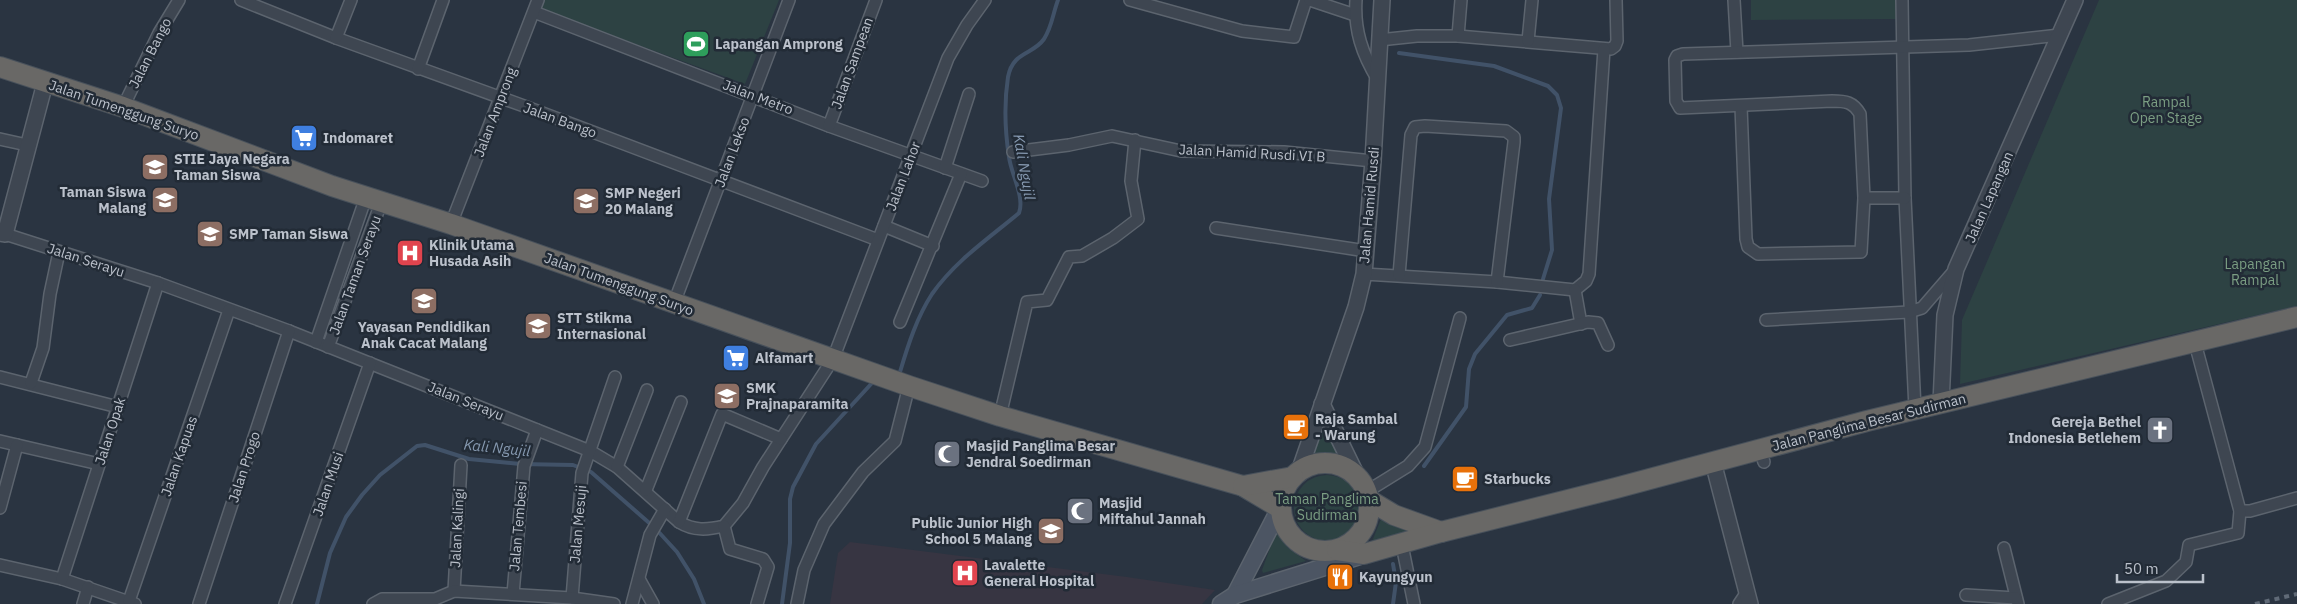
<svg xmlns="http://www.w3.org/2000/svg" width="2297" height="604" font-family="'IBM Plex Sans',sans-serif">
	<style>
		.medical { fill: #373542 }
		.green { fill: #2d4243 }
		.lines { fill: none; stroke-linecap: round; stroke-linejoin: round }
		.stream { stroke: #415268; stroke-width: 4 }
		.minor-casing { stroke: #5c646e; stroke-width: 14 }
		.tertiary-casing { stroke: #5c646e; stroke-width: 18 }
		.secondary-casing { stroke: #5c646e; stroke-width: 19 }
		.trunk-casing { stroke: #48515b; stroke-width: 22 }
		.minor { stroke: #3e4651; stroke-width: 11 }
		.tertiary { stroke: #3e4651; stroke-width: 15 }
		.secondary { stroke: #4c5563; stroke-width: 16 }
		.trunk { stroke: #696866; stroke-width: 20 }
		.rail { stroke: #606a77; stroke-width: 4; stroke-dasharray: 5 5; stroke-linecap: butt }
		.labels { text-anchor: middle; stroke-width: 5; stroke-linejoin: round; paint-order: stroke }
		.poi-label { font-size: 14px; font-weight: bold; fill: #bbc1cb; stroke: #222b36; text-anchor: start }
		.street-label { font-size: 14px; fill: #bbc1cb; stroke: #222b36 }
		.park-label { font-size: 14px; fill: #7b9e83; stroke: #222b36 }
		.water-label { font-size: 15px; font-style: italic; fill: #8598af; stroke: #222b36 }
	</style>
	<rect width="100%" height="100%" fill="#2a3441"/>
	<polygon class="medical" points="850,542 1127,577 1215,590 1202,604 830,604 838,553"/>
	<g class="green">
		<polygon points="543,0 779,0 745,84 545,11 542,7"/>
		<polygon points="1751,0 1896,0 1896,19 1751,20"/>
		<polygon points="2099,0 2297,0 2297,306 1960,384 1962,320"/>
		<polygon points="1325,432 1338,454 1314,453 1320,433"/>
		<circle cx="1327" cy="508" r="33"/>
		<polygon points="1381,519 1396,527 1419,533 1371,544"/>
		<polygon points="1276,532 1287,547 1306,561 1263,573 1262,570"/>
	</g>
	<g class="lines">
		<g class="stream">
			<polyline points="1399,53 1494,66 1548,86 1557,95 1561,108 1549,199 1552,250 1543,279"/>
			<path d="M 900,372 C 908,345 917,317 932,294 C 955,261 989,238 1019,213 C 1025,197 1011,174 1009,157 C 1005,131 1004,103 1008,77 C 1013,51 1033,55 1044,39 C 1052,27 1053,13 1058,0"/>
			<polyline points="1424,466 1466,407 1469,369 1475,354 1507,315 1532,308 1540,295"/>
			<polyline points="1393,564 1396,582 1393,604"/>
			<polyline points="317,604 330,553 346,517 362,495 380,475 417,446 425,445 469,459 520,464 573,465 591,472 655,528 677,552 694,579 704,604"/>
			<polyline points="782,604 790,543 790,499 793,487 816,444 872,383"/>
		</g>
		<g class="minor-casing">
			<g id="minor">
				<polyline points="241,0 336,38 524,106 878,240"/>
				<polyline points="1130,0 1242,31 1294,37 1306,0"/>
				<polyline points="1310,0 1355,15"/>
				<path d="M 1356,0 C 1354,30 1362,54 1378,80"/>
				<polyline points="1734,0 1737,52"/>
				<polyline points="1902,0 1905,198 1915,409"/>
				<polyline points="534,12 829,126 982,181"/>
				<polyline points="1458,36 1461,0"/>
				<polyline points="336,38 351,0"/>
				<polyline points="1379,40 1417,36 1458,36 1611,49 1615,46 1617,41 1616,0"/>
				<polyline points="1528,41 1532,0"/>
				<polyline points="418,69 443,0"/>
				<polyline points="1741,106 1746,239 1748,247 1758,254 1861,252 1864,198"/>
				<polyline points="123,107 159,33 179,0"/>
				<polyline points="829,126 876,0"/>
				<polyline points="0,139 27,145"/>
				<polyline points="1013,152 1069,145 1112,136 1181,151 1284,152 1373,161"/>
				<polyline points="945,168 969,94"/>
				<path d="M 1905,198 L 1864,198 L 1860,114 C 1853,102 1846,101 1832,101 L 1680,108 L 1676,101 L 1675,60 L 1677,56 L 1683,54 L 1969,45 L 2060,35"/>
				<polyline points="451,224 538,0"/>
				<polyline points="884,226 933,246"/>
				<polyline points="1216,228 1366,251"/>
				<path d="M 5,234 L 158,283 L 289,331 L 590,451 L 617,467 L 679,522 C 694,531 707,530 724,526 L 743,503 L 763,467 L 833,359 L 948,58 L 967,25 L 985,0"/>
				<polyline points="1364,274 1497,282 1575,290 1586,281 1589,274 1604,49"/>
				<polyline points="1399,275 1411,135 1415,127 1425,126 1506,131 1514,137 1514,142 1497,282"/>
				<polyline points="1575,290 1581,324"/>
				<polyline points="674,303 789,0"/>
				<polyline points="1766,320 1909,312 1922,308 1954,271"/>
				<polyline points="900,322 961,174"/>
				<polyline points="1510,340 1588,322 1598,323 1608,345"/>
				<polyline points="316,342 366,197"/>
				<polyline points="328,347 381,203"/>
				<polyline points="0,377 118,407"/>
				<polyline points="31,383 43,348 50,294 59,252"/>
				<polyline points="1000,416 1027,302 1047,300 1069,257 1082,256 1113,238 1138,219 1131,181 1135,140"/>
				<polyline points="0,441 99,464"/>
				<polyline points="1760,450 1764,462"/>
				<polyline points="617,467 647,390"/>
				<polyline points="646,490 681,402"/>
				<polyline points="1366,492 1408,466 1425,447 1460,318"/>
				<polyline points="0,508 17,445"/>
				<polyline points="2240,511 2250,511 2297,498"/>
				<polyline points="679,522 722,414 781,439"/>
				<polyline points="724,526 730,549 763,559 768,567 757,604"/>
				<polyline points="1402,545 1414,604"/>
				<polyline points="2004,548 2018,604"/>
				<polyline points="0,565 62,579 135,604"/>
				<polyline points="62,579 158,283"/>
				<polyline points="639,579 653,604"/>
				<polyline points="454,591 461,465"/>
				<polyline points="513,594 524,466 537,430"/>
				<polyline points="1966,595 2016,598"/>
				<polyline points="572,598 582,473 615,377"/>
				<polyline points="129,601 229,310"/>
				<polyline points="83,604 88,587"/>
				<polyline points="199,604 289,331"/>
				<polyline points="285,604 370,363"/>
				<polyline points="373,604 382,599 435,599 454,591 572,598 614,604"/>
				<polyline points="632,604 650,535 665,509"/>
				<polyline points="797,604 804,570 824,524 863,472 895,441 909,386"/>
				<polyline points="1739,604 1747,592"/>
				<polyline points="2108,604 2166,581 2186,562 2189,545 2238,533 2240,511 2195,343"/>
			</g>
		</g>
		<g class="tertiary-casing">
			<g id="tertiary">
				<polyline points="0,233 5,234 45,83"/>
				<polyline points="1941,403 1945,315 1956,269 2075,0"/>
				<polyline points="1322,404 1357,476"/>
				<polyline points="1713,462 1750,604"/>
				<polyline points="1300,469 1356,307 1364,274 1373,161 1382,0"/>
			</g>
		</g>
		<g class="secondary-casing">
			<g id="secondary">
				<polyline points="1235,595 1280,508"/>
				<polyline points="1221,604 1235,595 1363,555"/>
			</g>
		</g>
		<g class="trunk-casing">
			<g id="trunk">
				<polyline points="0,67 123,107 332,186 451,224 909,386 1000,416 1243,486 1280,508"/>
				<circle cx="1325" cy="507" r="44"/>
				<polyline points="1243,486 1293,477"/>
				<polyline points="1369,500 1394,515 1441,532"/>
				<polyline points="1337,550 1364,554 1441,532 1616,488 1867,421 2297,317"/>
			</g>
		</g>
		<use href="#minor" class="minor"/>
		<use href="#tertiary" class="tertiary"/>
		<use href="#secondary" class="secondary"/>
		<use href="#trunk" class="trunk"/>
		<polyline class="rail" points="2255,604 2297,594"/>
	</g>
	<defs>
		<g id="stadium-square" transform="scale(1.4375)"><rect x="-9" y="-9" width="18" height="18" rx="4" fill="#2e9e5b" stroke="#222b36"/><path d="M0-5a6.5 5 0 1 0 0 10a6.5 5 0 1 0 0-10ZM-3.5-1.8h7v3.6h-7Z" fill="#fff"/></g>
		<g id="supermarket-square" transform="scale(1.4375)"><rect x="-9" y="-9" width="18" height="18" rx="4" fill="#3f7fe0" stroke="#222b36"/><path d="M-6-5.5h2.5l.6 2H6L4.5 2H-2.5L-4.4-4H-6ZM-1.5 3.2a1.3 1.3 0 1 0 .1 0ZM3 3.2a1.3 1.3 0 1 0 .1 0Z" fill="#fff"/></g>
		<g id="university-square" transform="scale(1.4375)"><rect x="-9" y="-9" width="18" height="18" rx="4" fill="#8d6e63" stroke="#222b36"/><path d="M0-5L7-2L0 1L-7-2ZM-4 1L0 2.5L4 1V4Q0 6-4 4Z" fill="#fff"/></g>
		<g id="school-square" transform="scale(1.4375)"><rect x="-9" y="-9" width="18" height="18" rx="4" fill="#8d6e63" stroke="#222b36"/><path d="M0-5L7-2L0 1L-7-2ZM-4 1L0 2.5L4 1V4Q0 6-4 4Z" fill="#fff"/></g>
		<g id="hospital-square" transform="scale(1.4375)"><rect x="-9" y="-9" width="18" height="18" rx="4" fill="#e0444e" stroke="#222b36"/><path d="M-5-5h3v3.5h4V-5h3V5h-3V1.5h-4V5h-3Z" fill="#fff"/></g>
		<g id="cafe-square" transform="scale(1.4375)"><rect x="-9" y="-9" width="18" height="18" rx="4" fill="#e8710a" stroke="#222b36"/><path d="M-5.5-4.5H6V0H3Q3 3.5 0 3.5H-2.5Q-5.5 3.5-5.5 0ZM3-3.2v2h1.7v-2ZM-6 4.5H4V6H-6Z" fill="#fff"/></g>
		<g id="church-square" transform="scale(1.4375)"><rect x="-9" y="-9" width="18" height="18" rx="4" fill="#6b7280" stroke="#222b36"/><path d="M-1.2-6h2.4v3.5h3.3v2.4h-3.3V6h-2.4V-.1h-3.3v-2.4h3.3Z" fill="#fff"/></g>
		<g id="mosque-square" transform="scale(1.4375)"><rect x="-9" y="-9" width="18" height="18" rx="4" fill="#6b7280" stroke="#222b36"/><path d="M3.5-4.9A6 6 0 1 0 3.5 4.9A5 5 0 1 1 3.5-4.9Z" fill="#fff"/></g>
		<g id="restaurant-square" transform="scale(1.4375)"><rect x="-9" y="-9" width="18" height="18" rx="4" fill="#e8710a" stroke="#222b36"/><path d="M-5-6h1v4h1v-4h1v4h1v-4h1v5L-1.5 .5V6h-2V.5L-5-1ZM5-6V6H3V1.5H1.5Q1.5-4 5-6Z" fill="#fff"/></g>
	</defs>
	<g fill-rule="evenodd">
		<use href="#stadium-square" x="696" y="44"/>
		<use href="#supermarket-square" x="304" y="138"/>
		<use href="#university-square" x="155" y="167"/>
		<use href="#school-square" x="165" y="200"/>
		<use href="#school-square" x="586" y="201"/>
		<use href="#school-square" x="210" y="234"/>
		<use href="#hospital-square" x="410" y="253"/>
		<use href="#school-square" x="424" y="301"/>
		<use href="#university-square" x="538" y="326"/>
		<use href="#supermarket-square" x="736" y="358"/>
		<use href="#school-square" x="727" y="396"/>
		<use href="#cafe-square" x="1296" y="427"/>
		<use href="#church-square" x="2160" y="430"/>
		<use href="#mosque-square" x="947" y="454"/>
		<use href="#cafe-square" x="1465" y="479"/>
		<use href="#mosque-square" x="1080" y="511"/>
		<use href="#school-square" x="1051" y="531"/>
		<use href="#hospital-square" x="965" y="573"/>
		<use href="#restaurant-square" x="1340" y="577"/>
	</g>
	<g class="labels">
		<g class="poi-label">
			<text x="715" y="49">Lapangan Amprong</text>
			<text x="323" y="143">Indomaret</text>
			<text x="174" y="164">STIE Jaya Negara<tspan x="174" dy="16">Taman Siswa</tspan></text>
			<text x="146" y="197" text-anchor="end">Taman Siswa<tspan x="146" dy="16">Malang</tspan></text>
			<text x="605" y="198">SMP Negeri<tspan x="605" dy="16">20 Malang</tspan></text>
			<text x="229" y="239">SMP Taman Siswa</text>
			<text x="429" y="250">Klinik Utama<tspan x="429" dy="16">Husada Asih</tspan></text>
			<text x="557" y="323">STT Stikma<tspan x="557" dy="16">Internasional</tspan></text>
			<text x="424" y="332" text-anchor="middle">Yayasan Pendidikan<tspan x="424" dy="16">Anak Cacat Malang</tspan></text>
			<text x="755" y="363">Alfamart</text>
			<text x="746" y="393">SMK<tspan x="746" dy="16">Prajnaparamita</tspan></text>
			<text x="1315" y="424">Raja Sambal<tspan x="1315" dy="16">- Warung</tspan></text>
			<text x="2141" y="427" text-anchor="end">Gereja Bethel<tspan x="2141" dy="16">Indonesia Betlehem</tspan></text>
			<text x="966" y="451">Masjid Panglima Besar<tspan x="966" dy="16">Jendral Soedirman</tspan></text>
			<text x="1484" y="484">Starbucks</text>
			<text x="1099" y="508">Masjid<tspan x="1099" dy="16">Miftahul Jannah</tspan></text>
			<text x="1032" y="528" text-anchor="end">Public Junior High<tspan x="1032" dy="16">School 5 Malang</tspan></text>
			<text x="984" y="570">Lavalette<tspan x="984" dy="16">General Hospital</tspan></text>
			<text x="1359" y="582">Kayungyun</text>
		</g>
		<g class="street-label">
			<text transform="translate(150 53) rotate(-63)" y="5">Jalan Bango</text>
			<text transform="translate(852 63) rotate(-70)" y="5">Jalan Sampean</text>
			<text transform="translate(758 97) rotate(21)" y="5">Jalan Metro</text>
			<text transform="translate(124 110) rotate(19)" y="5">Jalan Tumenggung Suryo</text>
			<text transform="translate(495 112) rotate(-69)" y="5">Jalan Amprong</text>
			<text transform="translate(560 120) rotate(20)" y="5">Jalan Bango</text>
			<text transform="translate(732 152) rotate(-69)" y="5">Jalan Lekso</text>
			<text transform="translate(1252 153) rotate(3)" y="5">Jalan Hamid Rusdi VI B</text>
			<text transform="translate(903 176) rotate(-69)" y="5">Jalan Lahor</text>
			<text transform="translate(1989 197) rotate(-66)" y="5">Jalan Lapangan</text>
			<text transform="translate(1369 205) rotate(-85)" y="5">Jalan Hamid Rusdi</text>
			<text transform="translate(86 260) rotate(18)" y="5">Jalan Serayu</text>
			<text transform="translate(355 275) rotate(-70)" y="5">Jalan Taman Serayu</text>
			<text transform="translate(619 284) rotate(20)" y="5">Jalan Tumenggung Suryo</text>
			<text transform="translate(466 401) rotate(22)" y="5">Jalan Serayu</text>
			<text transform="translate(1869 422) rotate(-14)" y="5">Jalan Panglima Besar Sudirman</text>
			<text transform="translate(110 431) rotate(-72)" y="5">Jalan Opak</text>
			<text transform="translate(179 456) rotate(-71)" y="5">Jalan Kapuas</text>
			<text transform="translate(244 467) rotate(-72)" y="5">Jalan Progo</text>
			<text transform="translate(328 484) rotate(-71)" y="5">Jalan Musi</text>
			<text transform="translate(578 524) rotate(-85)" y="5">Jalan Mesuji</text>
			<text transform="translate(518 526) rotate(-85)" y="5">Jalan Tembesi</text>
			<text transform="translate(457 528) rotate(-87)" y="5">Jalan Kalingi</text>
		</g>
		<g class="park-label">
			<text x="2166" y="107">Rampal<tspan x="2166" dy="16">Open Stage</tspan></text>
			<text x="2255" y="269">Lapangan<tspan x="2255" dy="16">Rampal</tspan></text>
			<text x="1327" y="504">Taman Panglima<tspan x="1327" dy="16">Sudirman</tspan></text>
		</g>
		<g class="water-label">
			<text transform="translate(1024 167) rotate(80)" y="5">Kali Ngujil</text>
			<text transform="translate(497 448) rotate(6)" y="5">Kali Ngujil</text>
		</g>
	</g>
	<path d="M2117 574v8h86v-8" fill="none" stroke="#bbc1cb" stroke-width="2.5"/>
	<text x="2124" y="574" font-size="15" fill="#bbc1cb" stroke="#222b36" stroke-width="4" paint-order="stroke">50 m</text>
</svg>
